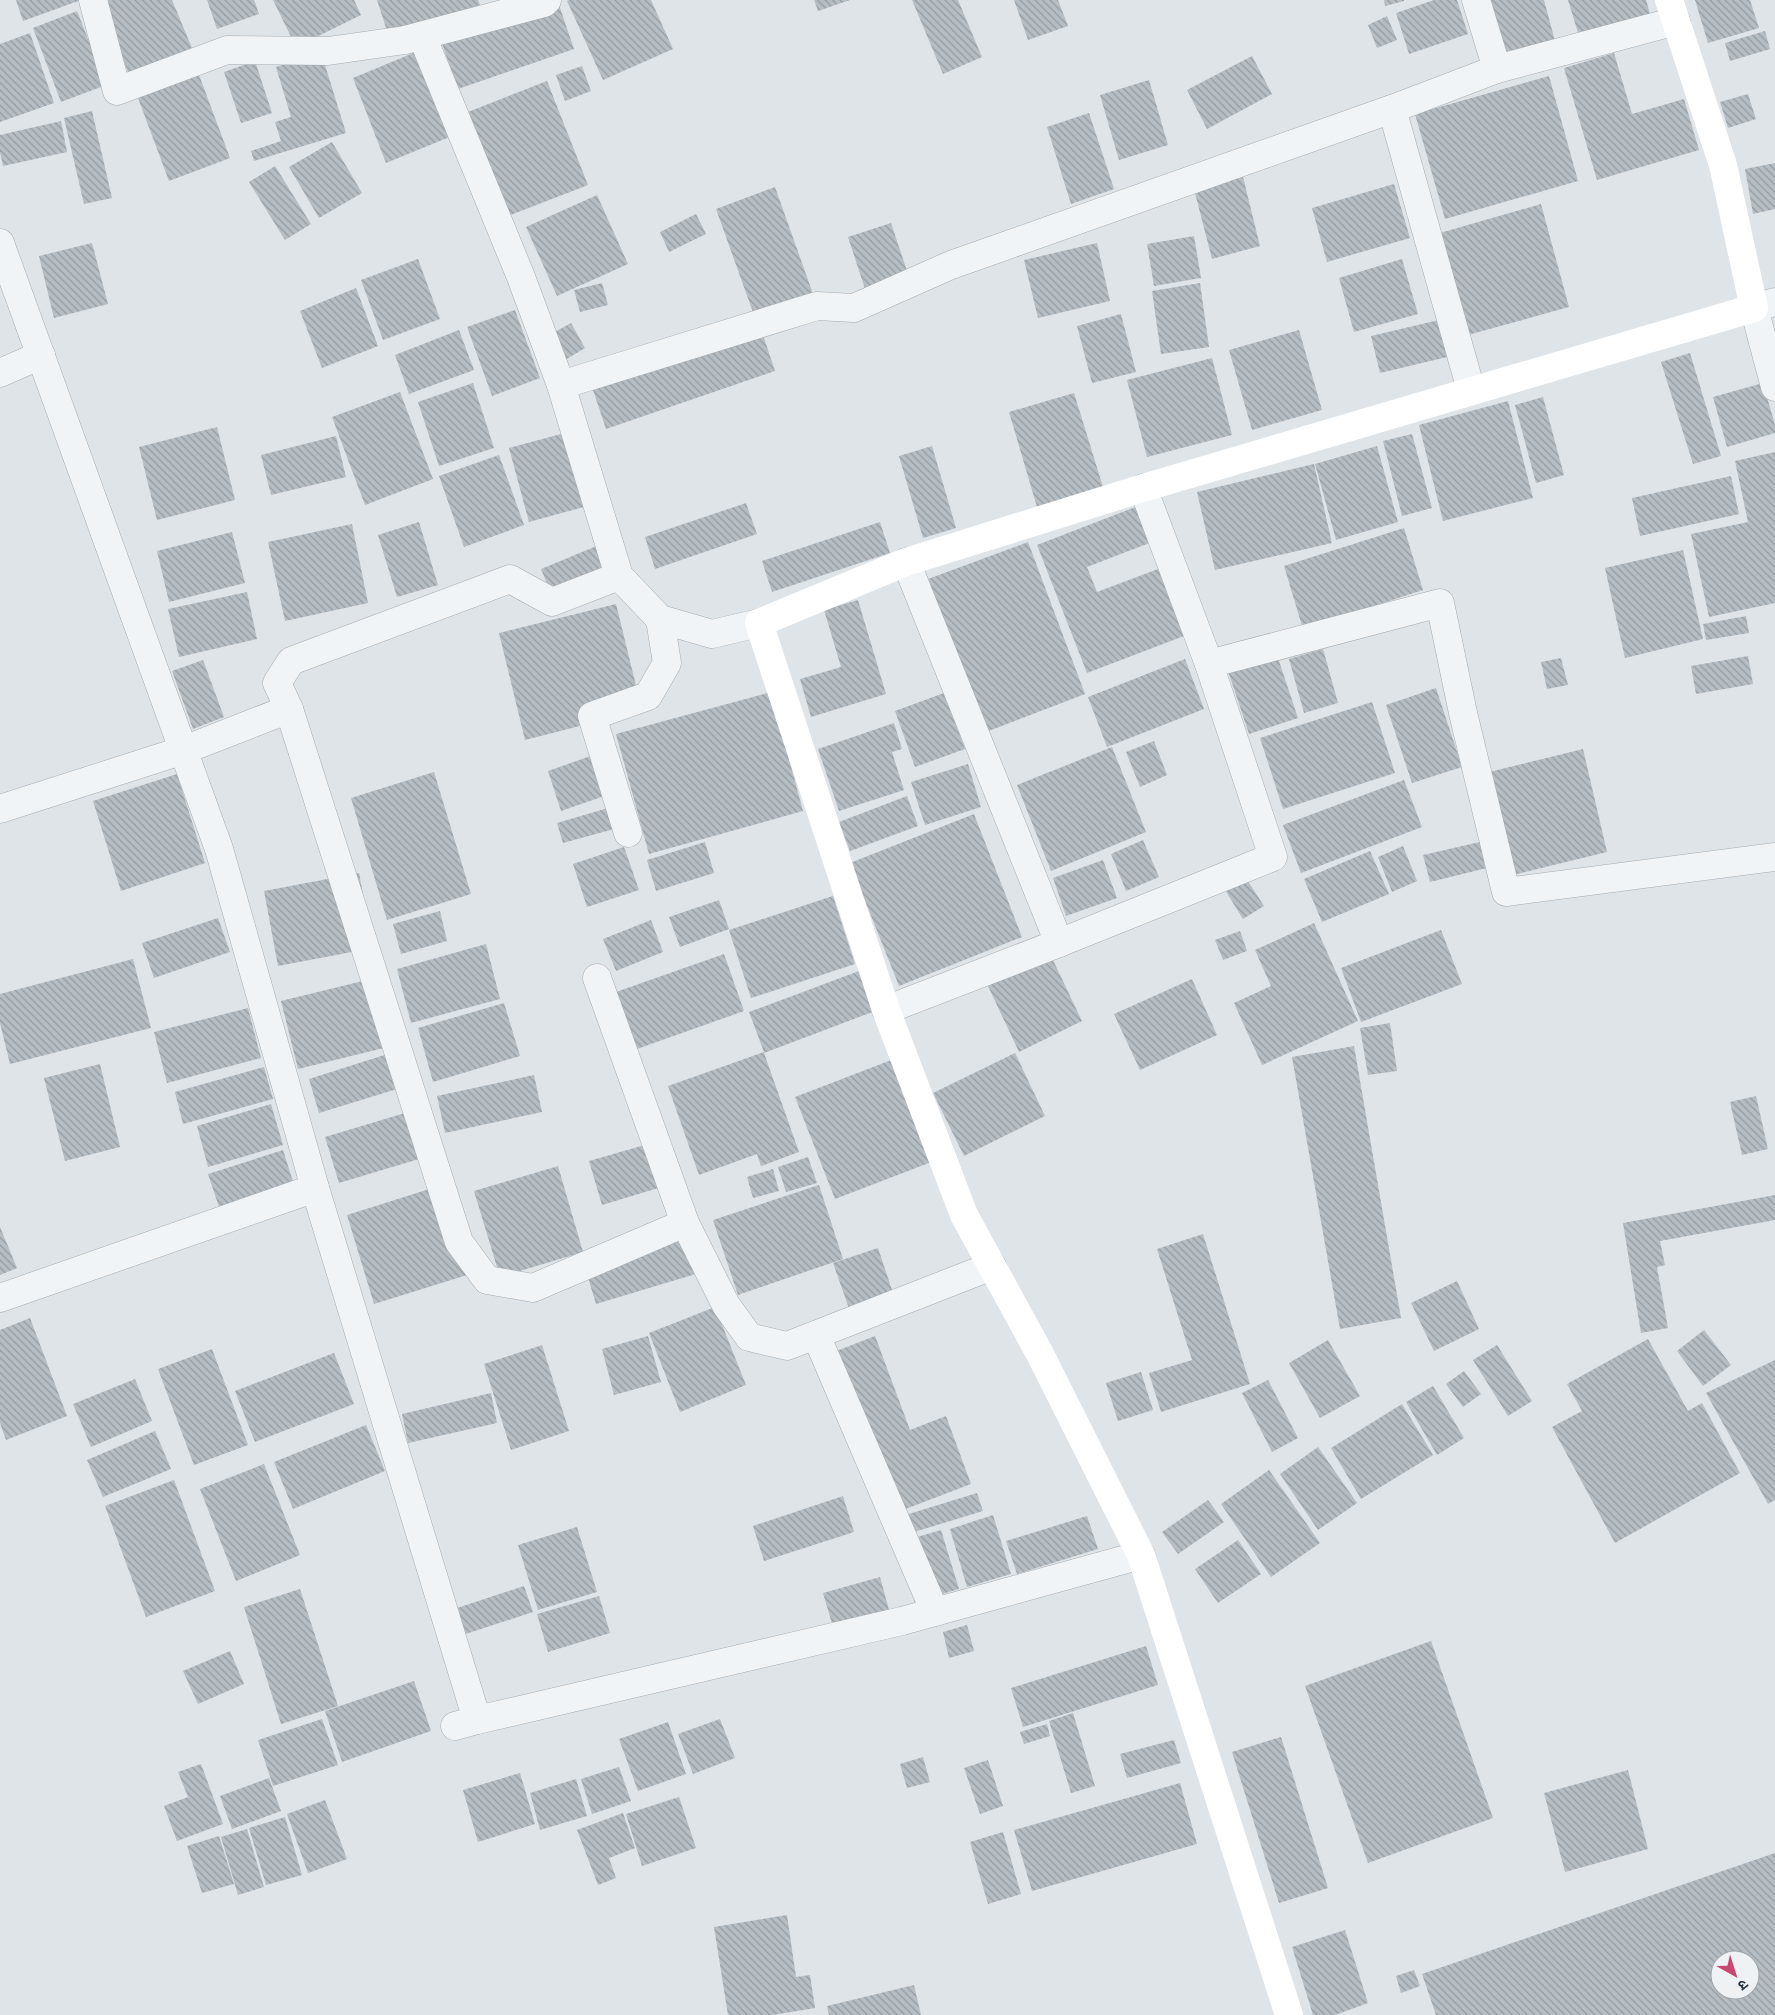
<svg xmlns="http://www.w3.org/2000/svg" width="1775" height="2015" font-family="'DM Sans','Noto Sans Devanagari',sans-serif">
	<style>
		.building { fill: url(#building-back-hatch); fill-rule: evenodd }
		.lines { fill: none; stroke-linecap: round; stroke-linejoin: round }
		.street-casing { stroke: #a4acb2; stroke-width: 29 }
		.street { stroke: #f1f4f6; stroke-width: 28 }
		.secondary { stroke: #fff; stroke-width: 28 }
	</style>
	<defs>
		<pattern id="building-back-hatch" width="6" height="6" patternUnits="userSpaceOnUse" patternTransform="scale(1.25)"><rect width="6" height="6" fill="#b6bec4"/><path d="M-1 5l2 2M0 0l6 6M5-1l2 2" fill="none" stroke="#949ba1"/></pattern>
	</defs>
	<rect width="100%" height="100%" fill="#dfe4e8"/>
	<g class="building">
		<polygon points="16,0 81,0 23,21"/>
		<polygon points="107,0 172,0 194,53 131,79 100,3"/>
		<polygon points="207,0 254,0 259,14 217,29"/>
		<polygon points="273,0 354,0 361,15 296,47"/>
		<polygon points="377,0 478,0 480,5 388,34"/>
		<polygon points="569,0 651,0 673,49 603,80 567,1"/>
		<polygon points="814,0 850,0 818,11"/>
		<polygon points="912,0 958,0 982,57 943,74"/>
		<polygon points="1014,0 1058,0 1068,26 1028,40"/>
		<polygon points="1384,0 1404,0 1404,1 1385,6"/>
		<polygon points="1434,0 1457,0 1468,34 1409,54 1396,13"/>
		<polygon points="1490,0 1544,0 1555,41 1505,55"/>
		<polygon points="1568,0 1646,0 1651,17 1580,39"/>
		<polygon points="1695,0 1750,0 1759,28 1708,43"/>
		<polygon points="558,2 574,49 458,89 441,41"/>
		<polygon points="77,11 106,85 61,102 33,28"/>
		<polygon points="1387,16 1397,40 1377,48 1368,25"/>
		<polygon points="1765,31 1770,49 1730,61 1725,43"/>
		<polygon points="30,33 54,103 0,122 0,44"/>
		<polygon points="418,51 452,136 386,163 353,78"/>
		<polygon points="321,52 346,133 254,161 251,151 281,141 275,122 291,117 276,67"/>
		<polygon points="1614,53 1632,114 1684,99 1699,150 1597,180 1564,68"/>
		<polygon points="1252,56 1272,94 1207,129 1187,90"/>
		<polygon points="255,61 272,113 241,123 224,72"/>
		<polygon points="582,66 591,91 565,101 556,75"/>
		<polygon points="199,75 230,158 169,181 138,98"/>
		<polygon points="1549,76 1578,181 1445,219 1415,114"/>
		<polygon points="1149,80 1168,145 1119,160 1100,95"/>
		<polygon points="547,81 588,185 508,216 468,112"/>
		<polygon points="1748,94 1756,119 1728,128 1720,102"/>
		<polygon points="92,111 112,198 84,204 64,118"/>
		<polygon points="1089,113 1114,189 1071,204 1047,127"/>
		<polygon points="61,121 67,152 3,166 0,152 0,135"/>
		<polygon points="332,142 362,193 319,218 289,167"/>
		<polygon points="1775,163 1775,209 1753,214 1745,169"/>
		<polygon points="275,166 311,224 285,240 249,182"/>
		<polygon points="1243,177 1260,246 1212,259 1194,189"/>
		<polygon points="1394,184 1410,238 1327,262 1312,208"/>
		<polygon points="775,187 813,294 754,315 716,209"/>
		<polygon points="597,195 628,264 557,296 526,227"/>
		<polygon points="1541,204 1569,307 1468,335 1440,233"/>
		<polygon points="696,214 706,234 669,252 660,232"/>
		<polygon points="891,223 909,277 866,292 848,237"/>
		<polygon points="1194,236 1201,278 1154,286 1147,244"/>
		<polygon points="92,243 108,304 54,318 39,256"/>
		<polygon points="1097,243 1110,301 1038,318 1024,260"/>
		<polygon points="418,259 440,319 383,340 361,280"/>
		<polygon points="1402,259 1418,314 1354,332 1339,278"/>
		<polygon points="602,283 608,305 580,312 574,290"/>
		<polygon points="1200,283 1209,347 1161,354 1152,291"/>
		<polygon points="356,288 378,346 322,368 300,311"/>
		<polygon points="515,310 540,378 492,396 467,327"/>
		<polygon points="1121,314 1136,372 1092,383 1077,326"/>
		<polygon points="1439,320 1447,357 1380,373 1371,336"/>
		<polygon points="571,323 585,348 565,360 551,334"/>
		<polygon points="459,330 474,370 409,394 395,355"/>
		<polygon points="1299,330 1322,410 1252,430 1229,350"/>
		<polygon points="762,332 775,371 606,429 593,390"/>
		<polygon points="1690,353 1721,456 1693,464 1661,362"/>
		<polygon points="1212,358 1232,435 1147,457 1127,380"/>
		<polygon points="473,383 494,448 439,466 418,402"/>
		<polygon points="1763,383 1775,425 1775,433 1727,447 1713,397"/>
		<polygon points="400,392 433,479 365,505 332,417"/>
		<polygon points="1074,393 1103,487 1037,507 1009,412"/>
		<polygon points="1543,397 1564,475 1536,483 1515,405"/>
		<polygon points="1508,401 1533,498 1443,521 1419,425"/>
		<polygon points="217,427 235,500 157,520 139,447"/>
		<polygon points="572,431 591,505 529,522 509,448"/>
		<polygon points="1412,434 1432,508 1402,516 1383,441"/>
		<polygon points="336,436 346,477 271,495 261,455"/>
		<polygon points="932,446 956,528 923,538 899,456"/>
		<polygon points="1377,446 1398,522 1336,540 1315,464"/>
		<polygon points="1775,452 1775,603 1709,617 1691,534 1748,522 1735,461"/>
		<polygon points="499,455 524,525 464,547 439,476"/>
		<polygon points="1314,464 1332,543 1215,570 1197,492"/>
		<polygon points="1731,476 1739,514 1640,536 1632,498"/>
		<polygon points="746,503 757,534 655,569 645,537"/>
		<polygon points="1138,506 1152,542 1087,567 1097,592 1158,569 1184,636 1087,673 1037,545"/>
		<polygon points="419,522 438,585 397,597 378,535"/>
		<polygon points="880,522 890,553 772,592 762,561"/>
		<polygon points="352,524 368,603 285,621 268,542"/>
		<polygon points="1404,528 1423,590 1303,629 1284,566"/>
		<polygon points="232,532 245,583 169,602 157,551"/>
		<polygon points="1028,542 1085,694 986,732 928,579"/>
		<polygon points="599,545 608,568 550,591 541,569"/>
		<polygon points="1683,550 1703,639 1625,658 1605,568"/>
		<polygon points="247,592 257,639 179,657 168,609"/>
		<polygon points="858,600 886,694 811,717 800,679 841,667 824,610"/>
		<polygon points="616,604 642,710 525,740 499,633"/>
		<polygon points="1746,616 1749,633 1706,640 1703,624"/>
		<polygon points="1323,649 1338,703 1304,713 1289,659"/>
		<polygon points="1277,655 1298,718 1249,734 1228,671"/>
		<polygon points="1748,656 1753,684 1696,694 1691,666"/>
		<polygon points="1561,658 1568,685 1547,689 1541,662"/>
		<polygon points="1185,659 1204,709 1107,747 1088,697"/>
		<polygon points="203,660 224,717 193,729 172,671"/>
		<polygon points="1436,688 1462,767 1412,783 1386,705"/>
		<polygon points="771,692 803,811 649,854 616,734"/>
		<polygon points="944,693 965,749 915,767 895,711"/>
		<polygon points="1372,702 1395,773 1283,809 1260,738"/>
		<polygon points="894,723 902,749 892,752 904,790 839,811 818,749"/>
		<polygon points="1154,741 1167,775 1140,787 1126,752"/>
		<polygon points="1112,747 1146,832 1051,871 1017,785"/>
		<polygon points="1583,749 1607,852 1513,875 1489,772"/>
		<polygon points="599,753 613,793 561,811 548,771"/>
		<polygon points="968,764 981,807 925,825 911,782"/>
		<polygon points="434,772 471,894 387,920 351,798"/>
		<polygon points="177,774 205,863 121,891 93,801"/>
		<polygon points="1404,780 1422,827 1301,873 1283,825"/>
		<polygon points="907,796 918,826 850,851 839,822"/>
		<polygon points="608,808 614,829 563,843 557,823"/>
		<polygon points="974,814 1022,937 899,986 850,863"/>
		<polygon points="1143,840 1159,877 1126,891 1111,854"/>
		<polygon points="1484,841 1491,867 1430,882 1423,855"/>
		<polygon points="705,842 714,873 656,891 647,860"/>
		<polygon points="1403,846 1417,881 1392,892 1378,857"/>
		<polygon points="624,847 639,890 587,907 573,864"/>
		<polygon points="1370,851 1389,894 1322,922 1304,879"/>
		<polygon points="1103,860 1117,898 1066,916 1053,878"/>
		<polygon points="359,873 373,948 278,966 264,891"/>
		<polygon points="1246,878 1264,906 1243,919 1225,890"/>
		<polygon points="833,896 855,964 751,998 729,930"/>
		<polygon points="719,900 729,929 680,947 669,917"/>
		<polygon points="440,911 447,941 401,954 393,924"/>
		<polygon points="218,918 230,952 154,978 142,943"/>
		<polygon points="651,920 663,952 616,971 603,939"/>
		<polygon points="1314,923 1358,1021 1262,1065 1234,1003 1271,986 1255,950"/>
		<polygon points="1441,930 1462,984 1361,1022 1341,968"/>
		<polygon points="1240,931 1247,951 1223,960 1215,940"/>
		<polygon points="486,944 500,999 411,1023 397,969"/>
		<polygon points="724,954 744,1011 637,1049 616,992"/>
		<polygon points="1051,956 1082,1021 1019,1052 988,986"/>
		<polygon points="133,959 151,1028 10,1064 0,1023 0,994"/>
		<polygon points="859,971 875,1011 764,1053 799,1152 761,1166 757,1154 699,1175 668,1086 764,1052 749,1012"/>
		<polygon points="375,978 392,1046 298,1069 281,1001"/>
		<polygon points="1192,979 1217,1035 1140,1070 1114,1014"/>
		<polygon points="504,1003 520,1056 433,1082 418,1028"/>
		<polygon points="248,1008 261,1058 167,1083 154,1032"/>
		<polygon points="1390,1023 1397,1071 1368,1075 1360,1028"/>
		<polygon points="1354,1046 1401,1318 1340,1329 1292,1057"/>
		<polygon points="400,1050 410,1085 319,1113 309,1079"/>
		<polygon points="1015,1053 1045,1116 964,1156 933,1093"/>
		<polygon points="894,1059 934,1161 835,1199 795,1097"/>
		<polygon points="100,1064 120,1147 65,1161 44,1078"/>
		<polygon points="264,1067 273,1099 183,1124 175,1092"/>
		<polygon points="534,1075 542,1112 445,1133 437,1096"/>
		<polygon points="1756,1096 1768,1149 1742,1155 1730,1102"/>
		<polygon points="271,1104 283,1145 208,1167 197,1126"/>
		<polygon points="415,1110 429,1156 339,1183 325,1137"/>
		<polygon points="662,1140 675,1183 602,1205 589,1161"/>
		<polygon points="283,1150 297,1194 223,1219 208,1174"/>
		<polygon points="808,1157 817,1183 786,1192 778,1167"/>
		<polygon points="558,1166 583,1252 500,1277 474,1191"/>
		<polygon points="773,1169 779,1191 753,1198 747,1177"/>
		<polygon points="819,1185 843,1259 738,1295 713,1220"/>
		<polygon points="439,1186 467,1275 374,1304 347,1215"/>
		<polygon points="1775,1195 1775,1220 1660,1241 1665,1265 1657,1267 1668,1328 1641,1333 1623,1223"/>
		<polygon points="0,1227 17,1268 0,1275"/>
		<polygon points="1203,1234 1250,1384 1161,1412 1149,1373 1192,1360 1157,1249"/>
		<polygon points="688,1236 699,1273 596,1304 585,1268"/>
		<polygon points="878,1248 895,1299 851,1314 833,1263"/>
		<polygon points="1457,1281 1479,1329 1434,1351 1411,1303"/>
		<polygon points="715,1307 746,1385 680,1412 649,1333"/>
		<polygon points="30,1318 67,1416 6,1440 0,1423 0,1330"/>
		<polygon points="1704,1330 1731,1365 1703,1386 1677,1351"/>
		<polygon points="648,1336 661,1382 614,1395 602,1349"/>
		<polygon points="875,1336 910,1430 946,1416 971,1484 882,1518 821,1357"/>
		<polygon points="1648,1339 1688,1411 1702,1403 1740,1473 1615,1543 1552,1427 1582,1411 1567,1384"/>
		<polygon points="1328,1340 1360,1396 1320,1418 1289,1363"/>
		<polygon points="542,1345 569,1431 511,1450 484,1364"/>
		<polygon points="1497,1345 1532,1401 1508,1416 1473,1360"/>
		<polygon points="212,1349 248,1445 194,1465 158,1369"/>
		<polygon points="334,1353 354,1404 255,1442 235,1391"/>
		<polygon points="1775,1360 1775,1500 1768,1504 1706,1393"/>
		<polygon points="1464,1371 1481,1394 1463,1407 1446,1384"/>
		<polygon points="1141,1372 1153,1410 1118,1421 1106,1383"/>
		<polygon points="135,1379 152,1421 91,1447 73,1404"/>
		<polygon points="1268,1380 1298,1438 1272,1452 1242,1393"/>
		<polygon points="1433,1386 1464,1438 1437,1455 1406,1402"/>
		<polygon points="491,1393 497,1423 408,1443 402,1414"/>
		<polygon points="1402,1404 1433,1455 1361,1499 1331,1448"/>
		<polygon points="366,1425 385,1471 293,1509 274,1462"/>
		<polygon points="155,1431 171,1469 103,1497 87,1460"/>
		<polygon points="1318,1447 1357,1503 1318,1530 1280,1474"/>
		<polygon points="264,1464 300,1555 236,1581 200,1489"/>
		<polygon points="1269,1470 1320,1543 1271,1577 1221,1504"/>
		<polygon points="174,1480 215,1591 146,1617 105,1506"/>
		<polygon points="977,1493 983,1511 891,1539 886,1521"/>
		<polygon points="843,1496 854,1532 764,1561 753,1526"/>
		<polygon points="1208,1500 1224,1522 1178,1554 1162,1532"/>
		<polygon points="993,1515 1011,1574 967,1587 950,1529"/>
		<polygon points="1087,1516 1098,1549 1017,1574 1006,1541"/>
		<polygon points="577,1527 597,1592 538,1610 518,1545"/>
		<polygon points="941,1530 959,1589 915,1602 897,1543"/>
		<polygon points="1238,1540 1261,1574 1218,1603 1195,1569"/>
		<polygon points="880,1577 889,1610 833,1627 823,1593"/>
		<polygon points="524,1586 533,1612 441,1642 433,1616"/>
		<polygon points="300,1589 338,1706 281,1724 244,1607"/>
		<polygon points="599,1596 610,1633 548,1652 537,1614"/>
		<polygon points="967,1625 974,1651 949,1658 943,1632"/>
		<polygon points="1431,1641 1493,1818 1368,1863 1305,1686"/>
		<polygon points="1146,1646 1158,1685 1023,1727 1011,1688"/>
		<polygon points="230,1651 244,1684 198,1704 183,1671"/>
		<polygon points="414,1681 431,1731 342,1762 325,1711"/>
		<polygon points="1073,1713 1095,1786 1071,1793 1049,1721"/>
		<polygon points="322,1719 338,1765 273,1786 258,1740"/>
		<polygon points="720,1719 735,1758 693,1774 678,1734"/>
		<polygon points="668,1722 686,1774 638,1791 619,1739"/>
		<polygon points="1047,1724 1050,1736 1024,1744 1020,1732"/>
		<polygon points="1281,1737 1328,1888 1279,1903 1232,1752"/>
		<polygon points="1174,1740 1181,1763 1127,1778 1120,1754"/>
		<polygon points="923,1757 930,1782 907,1788 900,1764"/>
		<polygon points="988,1760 1003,1806 980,1814 964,1768"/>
		<polygon points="201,1764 223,1824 177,1841 164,1806 188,1797 178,1772"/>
		<polygon points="619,1767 631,1801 592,1814 581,1779"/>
		<polygon points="1628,1770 1648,1849 1565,1872 1544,1793"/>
		<polygon points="520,1773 535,1824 478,1842 463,1790"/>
		<polygon points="269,1778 281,1811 232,1829 220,1796"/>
		<polygon points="576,1779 587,1816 540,1830 530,1793"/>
		<polygon points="1180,1783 1197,1844 1032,1891 1014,1830"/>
		<polygon points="679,1797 696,1848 642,1866 626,1814"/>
		<polygon points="325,1800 347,1859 308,1873 287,1814"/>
		<polygon points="623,1813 635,1848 609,1858 616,1878 598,1885 577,1830"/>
		<polygon points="285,1817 302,1875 266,1885 249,1828"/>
		<polygon points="247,1829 264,1887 238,1895 221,1837"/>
		<polygon points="1003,1832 1021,1894 988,1904 970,1842"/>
		<polygon points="219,1836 234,1884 202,1893 187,1846"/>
		<path d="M 1775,1853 L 1775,2015 L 1436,2015 L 1422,1974 ZM 1720,1960 L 1750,1960 L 1750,1990 L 1720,1990 Z"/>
		<polygon points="787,1915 796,1977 810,1975 815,2008 773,2015 728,2015 714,1927"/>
		<polygon points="1345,1930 1368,2003 1335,2015 1313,2015 1292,1947"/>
		<polygon points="1414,1970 1420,1986 1401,1993 1396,1976"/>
		<polygon points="914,1985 921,2015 829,2015 827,2006"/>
	</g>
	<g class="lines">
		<g class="street-casing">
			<g id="street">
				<polyline points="93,0 117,91 227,50 328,51 405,40 544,3 547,0"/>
				<polyline points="422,36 521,277 561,385 619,576 660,619 712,634 759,623"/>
				<polyline points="1497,69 1676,21"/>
				<polyline points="0,243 219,849 315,1188 477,1720 902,1621 1141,1555"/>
				<polyline points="1775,302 1754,308 1775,387"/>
				<polyline points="0,373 41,355"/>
				<polyline points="561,385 817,306 854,308 951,265 1392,109"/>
				<polyline points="1471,390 1392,109 1497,69 1476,0"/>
				<polyline points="906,562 1059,943"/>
				<polyline points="1209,664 1440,603 1463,713 1506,892 1775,857"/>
				<polyline points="289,709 459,1242 487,1280 533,1288 685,1223"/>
				<polyline points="0,809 184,750 289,709 277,683 291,661 510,579 552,602 619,576"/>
				<polyline points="628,833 592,716 648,696 667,663 660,619"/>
				<polyline points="597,978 685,1223 726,1305 749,1337 787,1346 992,1266"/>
				<polyline points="886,1010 1059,943 1273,857 1209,664 1143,488"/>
				<polyline points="0,1298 315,1188"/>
				<polyline points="816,1335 935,1612"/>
				<polyline points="455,1726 477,1720"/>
			</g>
		</g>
		<use href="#street" class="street"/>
		<polyline class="secondary" points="1289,2015 1141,1555 1040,1354 964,1215 886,1010 759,623 906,562 1143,488 1754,308 1723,165 1669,0"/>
	</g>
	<g transform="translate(1735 1975) rotate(141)"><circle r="24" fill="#eef2f5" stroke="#9fa6ac"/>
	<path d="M0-4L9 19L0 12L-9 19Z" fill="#ca4771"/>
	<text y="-8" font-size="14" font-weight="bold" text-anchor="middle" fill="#28343e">उ</text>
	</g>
</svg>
